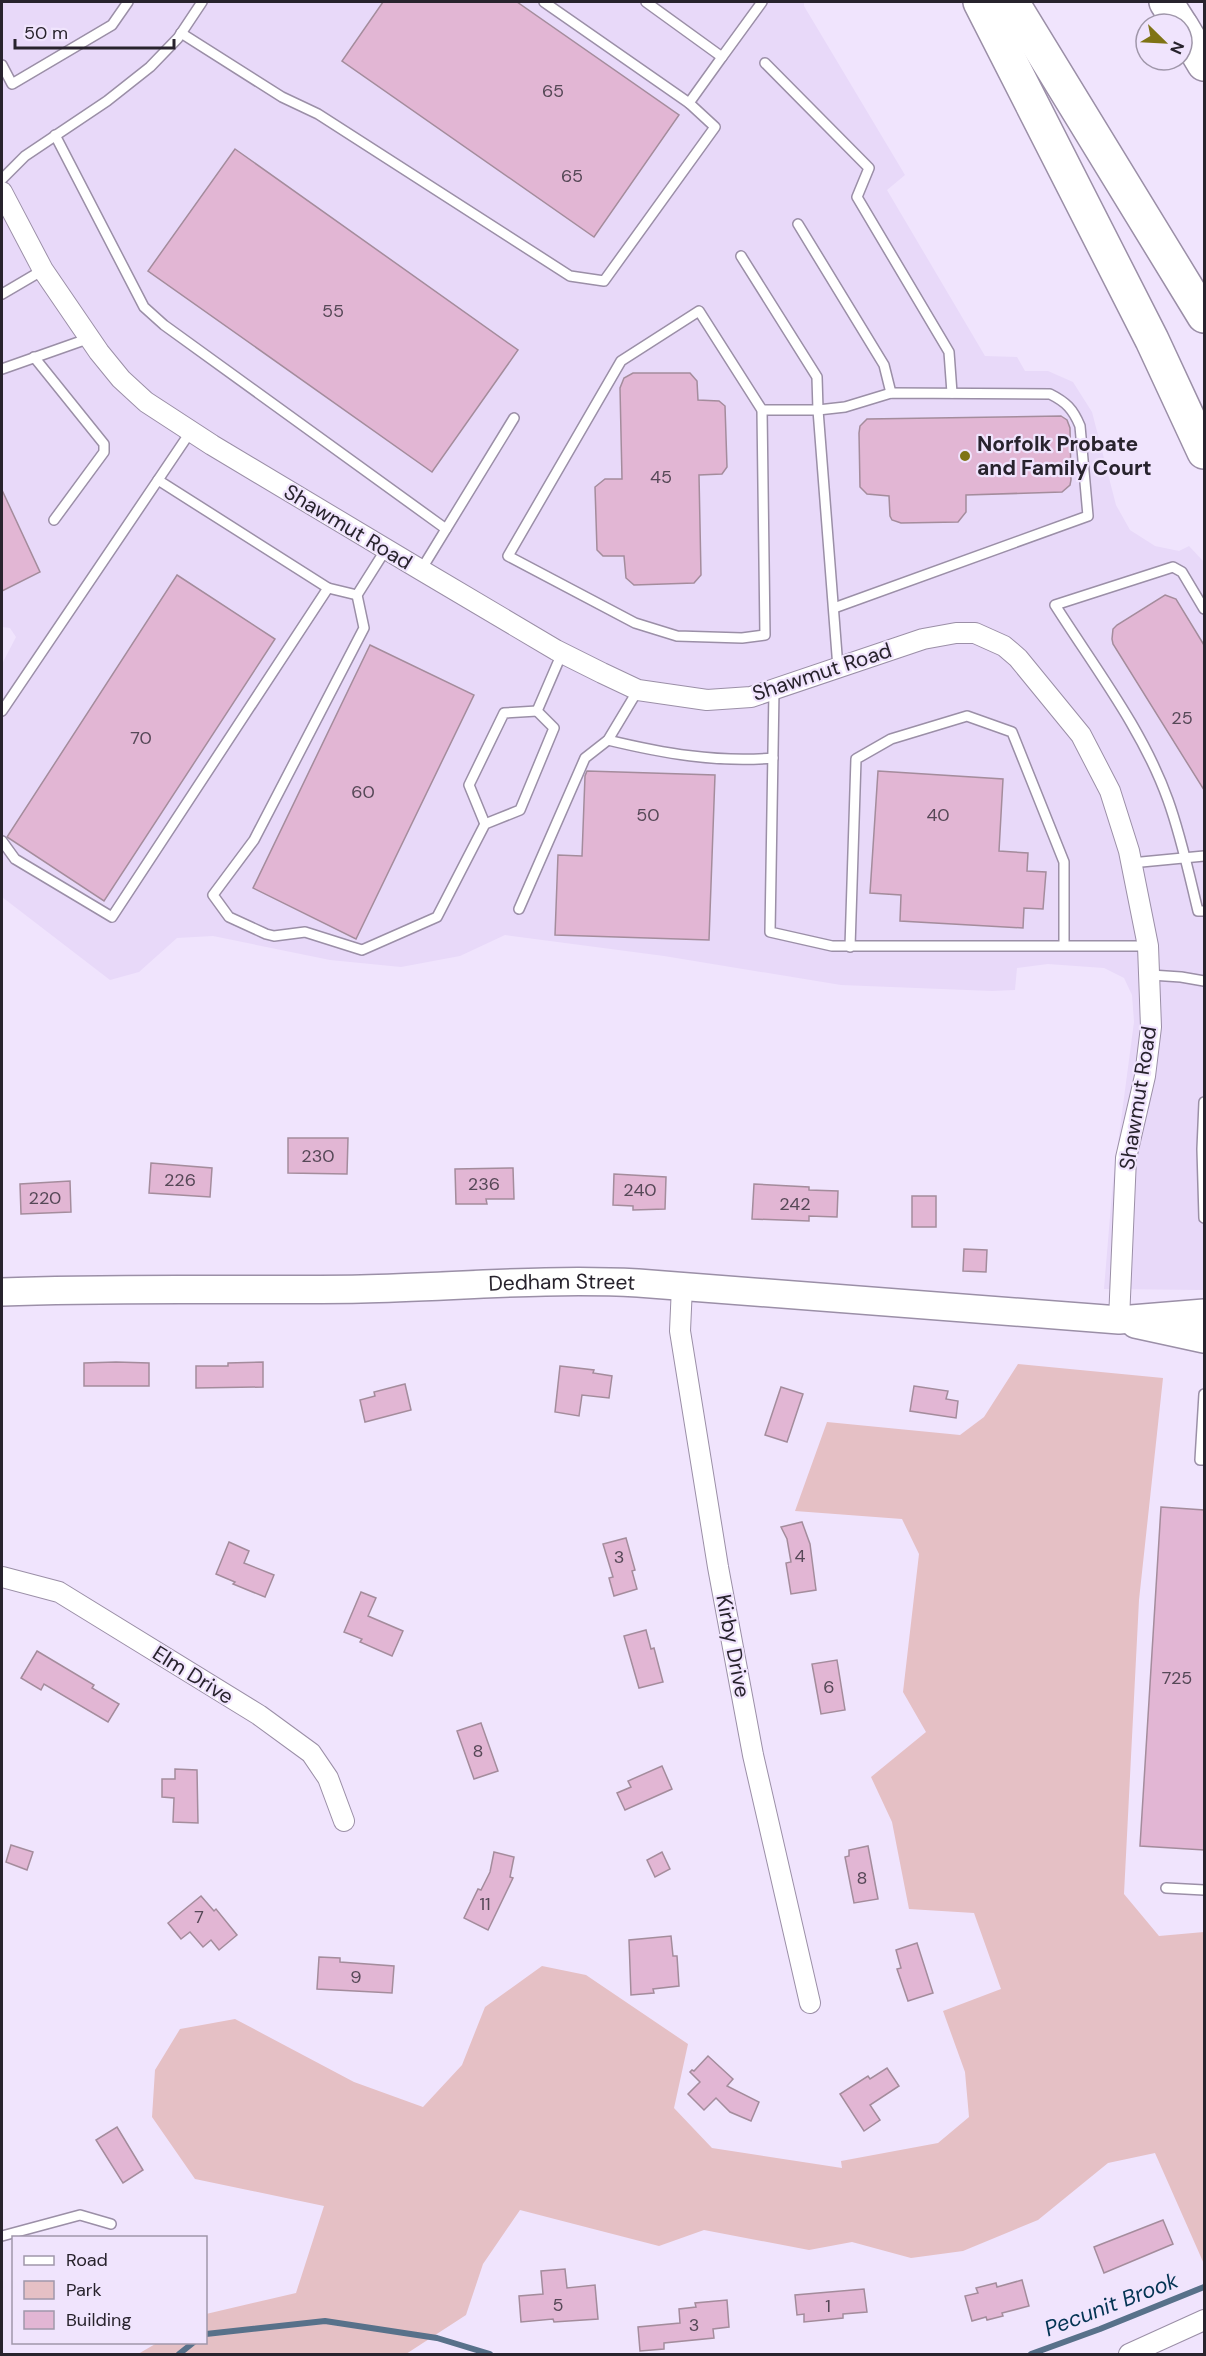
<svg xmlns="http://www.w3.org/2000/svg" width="1206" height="2356" font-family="'DM Sans',sans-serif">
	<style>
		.built { fill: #e8d9f9 }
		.green { fill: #e5c0c5 }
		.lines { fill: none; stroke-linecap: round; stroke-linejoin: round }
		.stream { stroke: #58718a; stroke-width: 6 }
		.building { fill: #e2b6d4; stroke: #a48c9c; stroke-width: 1.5 }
		.lane-casing { stroke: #9b8fa7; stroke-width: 12 }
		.street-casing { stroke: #9b8fa7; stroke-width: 22 }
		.secondary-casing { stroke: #9b8fa7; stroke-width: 30 }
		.highway-casing { stroke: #9b8fa7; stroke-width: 36 }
		.lane { stroke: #fff; stroke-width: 9 }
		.street { stroke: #fff; stroke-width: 20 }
		.secondary { stroke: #fff; stroke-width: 27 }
		.highway { stroke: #fff; stroke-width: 33 }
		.poi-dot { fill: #7f7315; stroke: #f0e4fd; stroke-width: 2 }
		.labels { text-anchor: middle; stroke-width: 4.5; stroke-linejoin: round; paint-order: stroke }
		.number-label { font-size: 18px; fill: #564857 }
		.poi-label { font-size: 21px; font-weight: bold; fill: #28232d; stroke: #f0e4fd; text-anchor: start }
		.street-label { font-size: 21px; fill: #28232d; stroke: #f0e4fd }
		.water-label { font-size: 22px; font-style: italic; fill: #033353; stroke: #f0e4fd }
	</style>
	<rect width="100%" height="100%" fill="#f0e4fd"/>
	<polygon class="built" points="2,2 804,2 804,6 905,175 887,190 985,356 1017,357 1025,371 1048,371 1073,382 1092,412 1116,505 1130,530 1155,546 1179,551 1189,546 1204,562 1204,1290 1104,1289 1113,1181 1134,1022 1132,995 1124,978 1104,968 1048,964 1017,968 1015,990 992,991 841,985 664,956 505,935 460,956 401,967 330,960 213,936 177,938 139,972 110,980 2,897 2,664 16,637 10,628 2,627"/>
	<polygon class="green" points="1018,1364 1163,1378 1139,1600 1124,1894 1159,1936 1204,1932 1204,2264 1155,2153 1108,2163 1038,2220 963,2251 911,2258 852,2242 809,2250 704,2230 659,2246 520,2210 483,2264 466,2315 406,2354 138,2354 157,2343 206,2342 206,2314 296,2293 324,2206 195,2179 152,2117 155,2070 180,2029 235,2019 354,2082 423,2107 462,2065 485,2007 542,1966 586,1975 688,2044 674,2108 712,2148 842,2168 841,2161 938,2143 969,2117 965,2072 943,2011 1001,1989 974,1913 909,1909 892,1822 871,1777 926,1732 903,1692 919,1554 902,1519 795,1511 827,1422 960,1435 984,1417"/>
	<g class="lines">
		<g class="stream">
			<polyline points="206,2334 325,2321 437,2338 490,2354"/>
			<polyline points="179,2354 194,2342"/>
			<polyline points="1031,2354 1100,2329 1204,2287"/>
		</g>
	</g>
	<g class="building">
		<polygon points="383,2 517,2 679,115 594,237 342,61"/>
		<polygon points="235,149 518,350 432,472 148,271"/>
		<polygon points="633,373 690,373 697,381 698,400 719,401 725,406 727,467 722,474 699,475 701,575 694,583 634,585 626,578 624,556 603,556 597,550 595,487 605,479 622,479 620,388 624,378"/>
		<polygon points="1061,416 1067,420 1070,428 1071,480 1070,485 1062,492 966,495 966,512 958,522 901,523 892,520 890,516 889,496 867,494 860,487 859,433 860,426 867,419"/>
		<polygon points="2,490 40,572 2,591"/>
		<polygon points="177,575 275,639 104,901 7,837"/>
		<polygon points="1165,595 1176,599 1204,645 1204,790 1113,644 1112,639 1113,629 1117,625"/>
		<polygon points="370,645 474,695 356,939 253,888"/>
		<polygon points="587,771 715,775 709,940 555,935 558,855 582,856 585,776"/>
		<polygon points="878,771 1003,779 999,851 1028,853 1027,871 1046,872 1043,909 1024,908 1023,928 900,921 901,895 870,893"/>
		<polygon points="288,1138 348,1138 347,1174 288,1173"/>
		<polygon points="151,1163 212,1168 210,1197 149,1193"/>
		<polygon points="513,1168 514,1199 486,1199 487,1204 456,1204 455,1169"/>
		<polygon points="614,1174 666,1177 665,1209 633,1210 633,1206 613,1205"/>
		<polygon points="70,1181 71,1212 21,1214 20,1184"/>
		<polygon points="754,1184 809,1187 809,1190 838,1191 837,1217 809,1216 809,1221 752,1219"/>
		<rect x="912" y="1196" width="24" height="31"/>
		<polygon points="964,1249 987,1250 986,1272 963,1271"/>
		<polygon points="116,1362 149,1363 149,1386 84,1386 84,1363"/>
		<polygon points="263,1362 263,1387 196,1388 196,1366 228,1366 228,1363"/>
		<polygon points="560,1366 594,1370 593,1373 612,1376 609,1398 582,1395 579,1416 555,1412"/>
		<polygon points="405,1384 411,1410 365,1422 360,1400 375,1396 374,1392"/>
		<polygon points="914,1386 948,1391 946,1399 958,1401 956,1418 910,1411"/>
		<polygon points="781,1387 803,1394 787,1442 765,1435"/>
		<polygon points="1161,1507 1204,1510 1204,1850 1140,1846"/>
		<polygon points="802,1522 810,1544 816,1590 791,1594 786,1563 791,1562 787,1539 781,1527"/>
		<polygon points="626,1538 635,1570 632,1571 637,1589 614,1596 609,1578 613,1577 603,1544"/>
		<polygon points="229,1542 249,1551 244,1563 274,1575 265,1597 233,1584 235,1582 216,1574"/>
		<polygon points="361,1592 376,1598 368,1616 403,1631 392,1656 360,1642 362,1639 344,1632"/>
		<polygon points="646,1630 651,1649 654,1648 663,1682 639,1688 624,1636"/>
		<polygon points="37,1651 94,1685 92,1688 119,1704 108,1722 44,1684 41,1690 21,1678"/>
		<polygon points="837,1660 845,1710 821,1714 812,1664"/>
		<polygon points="481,1723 498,1771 474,1779 457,1731"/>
		<polygon points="662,1766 672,1789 625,1810 617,1793 631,1787 628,1781"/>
		<polygon points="175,1769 197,1770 198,1823 173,1822 174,1798 162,1797 162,1779 175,1779"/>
		<polygon points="11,1845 33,1852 27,1870 6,1862"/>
		<polygon points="868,1846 878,1899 854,1903 845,1857 849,1856 849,1850"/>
		<polygon points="494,1852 514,1857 510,1877 513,1878 488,1930 464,1918 478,1889 481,1890 490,1872"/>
		<polygon points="662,1852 670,1869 655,1877 647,1860"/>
		<polygon points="201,1896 214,1911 216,1909 237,1935 219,1950 211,1940 203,1947 190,1932 181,1939 168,1923"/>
		<polygon points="671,1936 673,1956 677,1956 679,1986 653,1989 654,1993 631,1995 629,1940"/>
		<polygon points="917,1943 933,1993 908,2001 897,1969 901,1968 896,1950"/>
		<polygon points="319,1957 340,1958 340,1962 394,1966 392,1993 317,1989"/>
		<polygon points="708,2056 733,2079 727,2086 759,2102 751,2121 730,2112 716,2098 704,2110 688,2094 700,2082 690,2072 692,2070 694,2071"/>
		<polygon points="887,2068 899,2086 870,2105 880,2120 864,2131 840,2094 868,2076 870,2079"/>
		<polygon points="117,2127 143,2170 123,2183 96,2140"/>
		<polygon points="1163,2220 1173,2244 1104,2273 1094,2247"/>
		<polygon points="565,2269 567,2288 595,2285 598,2319 554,2322 553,2319 521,2322 519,2296 543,2294 541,2271"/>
		<polygon points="1022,2280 1029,2306 1002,2313 1003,2316 987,2320 986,2317 972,2321 965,2296 978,2293 976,2288 996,2283 997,2287"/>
		<polygon points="864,2289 867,2312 843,2314 843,2318 804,2322 804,2314 797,2315 795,2295"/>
		<polygon points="727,2300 729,2327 713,2329 714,2338 664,2343 664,2349 640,2351 638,2327 680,2323 679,2309 696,2307 695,2303"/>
	</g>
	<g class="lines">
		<g class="lane-casing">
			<g id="lane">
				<polyline points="646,2 722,57 762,2"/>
				<polyline points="181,33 282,97 318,114 570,276 604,281 715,127 689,103 544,2"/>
				<polyline points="765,63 869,168 857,197 949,352 952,393"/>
				<polyline points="2,65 12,84 112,25 128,2"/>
				<polyline points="689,103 722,57"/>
				<polyline points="55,135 144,307 164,325 446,529"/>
				<polyline points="2,179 25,156 107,101 150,67 178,38 202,2"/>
				<polyline points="798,224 884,365 891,393"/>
				<polyline points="741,256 817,377 818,410 838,668"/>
				<polyline points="2,294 43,270"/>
				<polygon points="699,311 762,410 765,635 742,638 677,636 635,623 508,556 621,361"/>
				<polyline points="34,357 104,444 104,452 54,520"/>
				<polyline points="2,369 90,338"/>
				<path d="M 762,410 L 818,410 L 845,407 L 891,393 L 1050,394 C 1066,402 1073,409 1080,426 L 1088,516 L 834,608"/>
				<polyline points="191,431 158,480 328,588 357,595"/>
				<polyline points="386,549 357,595 364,628 254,840 213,895 229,917 266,934 274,936 305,932 362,950 437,917 485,824 520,810 554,728 537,711 562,653"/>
				<polyline points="421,570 514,418"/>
				<path d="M 1204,609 L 1182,572 L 1173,567 L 1055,605 C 1095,668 1143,730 1168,800 C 1181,836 1189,874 1198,911 L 1204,911"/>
				<polyline points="774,690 770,932 832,946 1148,946"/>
				<polyline points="2,711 158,480"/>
				<path d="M 608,740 C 662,753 717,763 773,758"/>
				<polyline points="485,824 469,785 504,713 537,711"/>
				<polyline points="2,841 15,859 112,917 328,588"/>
				<polyline points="1131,863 1204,856"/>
				<polyline points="519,909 585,758 608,740 638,690"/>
				<polyline points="850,947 856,759 891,739 967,716 1012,732 1064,862 1064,944"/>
				<polyline points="1151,975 1181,977 1204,981"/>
				<polyline points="1204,1102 1202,1149 1204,1218"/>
				<polyline points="1204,1394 1200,1460 1204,1460"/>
				<polyline points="1166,1888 1204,1890"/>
				<polyline points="2,2236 80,2215 111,2224"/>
			</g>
		</g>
		<g class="street-casing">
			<g id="street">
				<polyline points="2,192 43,270 99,352 121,379 146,402 212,445 421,570 556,650 602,673 638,690 707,700 751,697 923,639 956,633 975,633 1004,646 1018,658 1081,735 1110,791 1129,851 1148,946 1151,1027 1145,1076 1126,1158 1119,1320"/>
				<polyline points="682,1286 680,1331 718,1567 753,1755 810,2003"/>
				<polyline points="2,1577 59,1592 259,1715 311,1753 328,1778 344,1821"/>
				<polyline points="1129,2354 1204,2320"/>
			</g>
		</g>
		<g class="secondary-casing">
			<g id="secondary">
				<path id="s1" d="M 2,1292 C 121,1287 241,1291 361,1289 C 453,1287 545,1278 638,1283 L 1119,1320 L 1204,1313"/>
				<polyline points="1135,1324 1204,1339"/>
			</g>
		</g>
		<g class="highway-casing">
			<g id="highway">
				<polyline points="980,2 1152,340 1204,452"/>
				<polyline points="1012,2 1204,316"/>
				<polyline points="1166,2 1180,24"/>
				<polyline points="1182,27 1204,64"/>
			</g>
		</g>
		<use href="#lane" class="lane"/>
		<use href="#street" class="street"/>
		<use href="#secondary" class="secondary"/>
		<use href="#highway" class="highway"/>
	</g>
	<circle class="poi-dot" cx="965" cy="456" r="6"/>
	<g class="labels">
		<g class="number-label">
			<text x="553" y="97">65</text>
			<text x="572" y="182">65</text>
			<text x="333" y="317">55</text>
			<text x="661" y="483">45</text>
			<text x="1182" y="724">25</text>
			<text x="141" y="744">70</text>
			<text x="363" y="798">60</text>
			<text x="648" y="821">50</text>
			<text x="938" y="821">40</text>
			<text x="318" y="1162">230</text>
			<text x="180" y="1186">226</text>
			<text x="484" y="1190">236</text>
			<text x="640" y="1196">240</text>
			<text x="45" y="1204">220</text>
			<text x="795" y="1210">242</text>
			<text x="800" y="1562">4</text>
			<text x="619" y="1563">3</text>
			<text x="1177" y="1684">725</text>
			<text x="829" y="1693">6</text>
			<text x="478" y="1757">8</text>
			<text x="862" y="1884">8</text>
			<text x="485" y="1910">11</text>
			<text x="199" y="1923">7</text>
			<text x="356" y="1983">9</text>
			<text x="558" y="2311">5</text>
			<text x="828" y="2312">1</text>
			<text x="694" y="2331">3</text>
		</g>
		<g class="poi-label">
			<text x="977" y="451">Norfolk Probate<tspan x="977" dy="24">and Family Court</tspan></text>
		</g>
		<g class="street-label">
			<text transform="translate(348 527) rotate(31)" y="7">Shawmut Road</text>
			<text transform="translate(822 672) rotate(-18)" y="7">Shawmut Road</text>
			<text transform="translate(1138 1098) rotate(-81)" y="7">Shawmut Road</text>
			<text dy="7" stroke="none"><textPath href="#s1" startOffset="560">Dedham Street</textPath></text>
			<text transform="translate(733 1646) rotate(79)" y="7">Kirby Drive</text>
			<text transform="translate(193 1675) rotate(32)" y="7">Elm Drive</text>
		</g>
		<g class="water-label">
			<text transform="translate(1111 2304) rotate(-21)" y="8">Pecunit Brook</text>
		</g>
	</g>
	<rect width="1206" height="2356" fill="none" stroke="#28232d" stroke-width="6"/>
	<rect x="12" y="2236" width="195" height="108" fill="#f0e4fd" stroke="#a097aa" stroke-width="1.5"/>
	<rect x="24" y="2256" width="30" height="9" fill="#ffffff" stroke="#a097aa" stroke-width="1.5"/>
	<text x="66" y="2266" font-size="18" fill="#28232d">Road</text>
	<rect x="24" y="2281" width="30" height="18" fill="#e5c0c5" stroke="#a097aa" stroke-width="1.5"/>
	<text x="66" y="2296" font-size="18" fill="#28232d">Park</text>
	<rect x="24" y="2311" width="30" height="18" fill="#e2b6d4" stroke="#a097aa" stroke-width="1.5"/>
	<text x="66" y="2326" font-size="18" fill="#28232d">Building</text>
	<g transform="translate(1164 42) rotate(114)"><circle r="28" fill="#f0e4fd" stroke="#a097aa" stroke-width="1.5"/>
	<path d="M0-4.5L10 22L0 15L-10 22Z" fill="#7f7315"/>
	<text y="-9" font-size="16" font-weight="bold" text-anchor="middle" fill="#28232d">N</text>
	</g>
	<path d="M15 39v9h159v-9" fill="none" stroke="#28232d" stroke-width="3"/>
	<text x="24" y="39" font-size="18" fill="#28232d" stroke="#f0e4fd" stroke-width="4.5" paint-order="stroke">50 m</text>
</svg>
